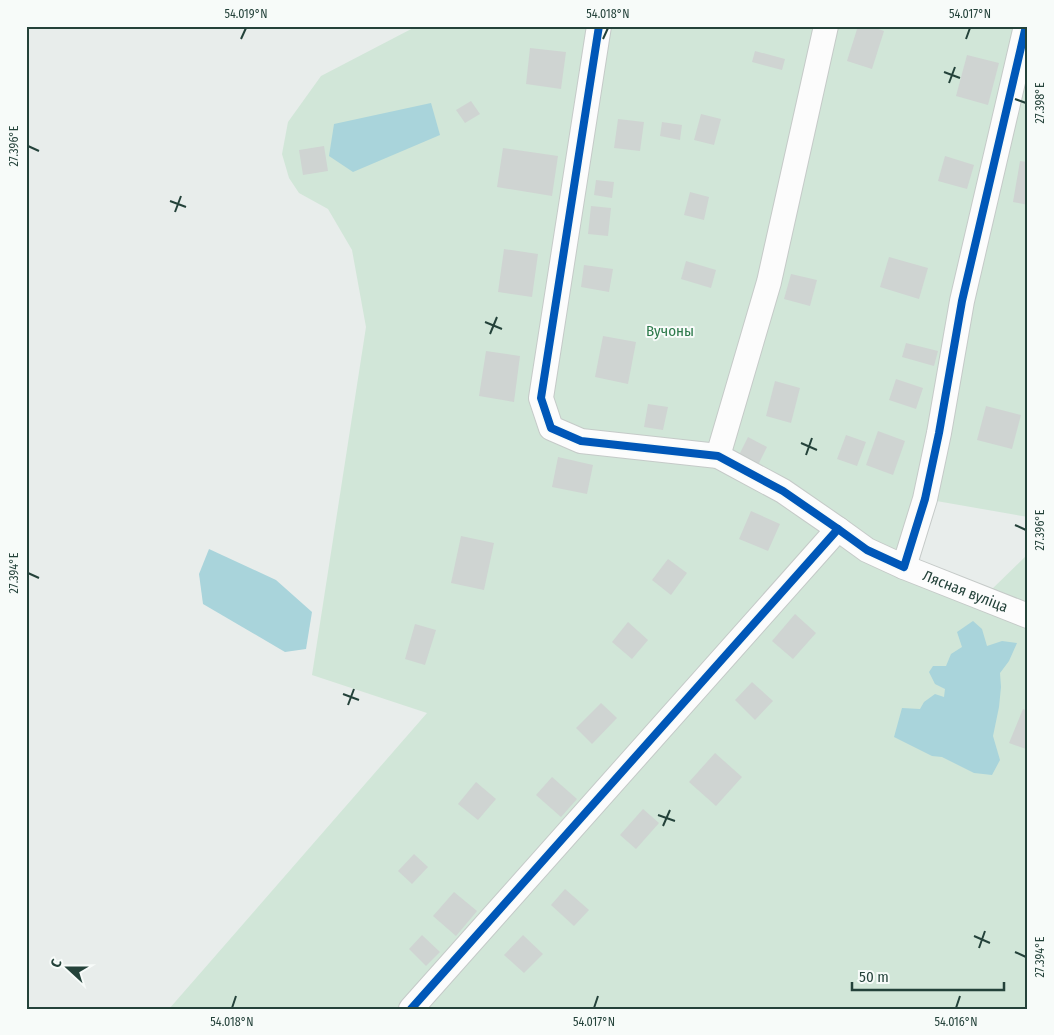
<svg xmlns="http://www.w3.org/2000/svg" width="1054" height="1035" font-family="'Fira Sans Condensed',sans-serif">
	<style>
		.green { fill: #d1e6d8 }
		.water { fill: #a9d4db }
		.building { fill: #cfd4d2 }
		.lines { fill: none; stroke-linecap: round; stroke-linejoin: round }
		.street-casing { stroke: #c5cac8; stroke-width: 26 }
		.street { stroke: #fcfcfc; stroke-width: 24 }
		.cycleway-casing { stroke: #f7fbf9; stroke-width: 11 }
		.cycleway { stroke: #0057b8; stroke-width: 8 }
		.ticks { fill: none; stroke: #24423a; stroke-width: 2 }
		.labels { text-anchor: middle; stroke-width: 4; stroke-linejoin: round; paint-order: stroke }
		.park-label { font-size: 15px; fill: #2d7a4b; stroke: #f7fbf9 }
		.street-label { font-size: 15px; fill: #24423a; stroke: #f7fbf9 }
		.neatline { fill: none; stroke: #24423a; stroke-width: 2 }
		.ticks-label { font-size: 12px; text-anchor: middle; fill: #24423a }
	</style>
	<rect width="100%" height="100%" fill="#e8edeb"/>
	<g class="green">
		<polygon points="417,26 1028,26 1028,517 925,499 904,566 1028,616 1028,1009 169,1009 427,713 312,675 366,327 352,250 328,209 299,193 289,178 282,154 288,122 321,76"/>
		<polygon points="1028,554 1028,612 989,592"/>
	</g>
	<g class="water">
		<polygon points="431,103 440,135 353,172 329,156 334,124"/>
		<polygon points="209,549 276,580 312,612 306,649 285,652 203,604 199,574"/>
		<polygon points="973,621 982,629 987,646 1002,641 1017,643 1009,661 1000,673 1001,687 999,707 993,736 1000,760 992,775 974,773 942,757 932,756 894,737 902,708 920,709 924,702 935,694 944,697 945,689 935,684 929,672 933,666 946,666 951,654 962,647 957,632"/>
	</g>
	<g class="building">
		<polygon points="858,26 870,26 884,31 872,69 847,61"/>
		<polygon points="530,48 566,52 561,89 526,84"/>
		<polygon points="755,51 785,59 782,70 752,62"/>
		<polygon points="967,55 999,63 988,105 956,96"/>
		<polygon points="471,101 480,114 465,123 456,110"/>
		<polygon points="701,114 721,119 714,145 694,140"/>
		<polygon points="618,119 644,122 640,151 614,148"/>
		<polygon points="662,122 682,125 680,140 660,136"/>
		<polygon points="324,146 328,171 303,175 299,150"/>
		<polygon points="503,148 558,156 552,196 497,187"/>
		<polygon points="945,156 974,165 967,189 938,181"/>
		<polygon points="1020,161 1028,162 1028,205 1013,202"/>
		<polygon points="596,180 614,182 612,198 594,195"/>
		<polygon points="690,192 709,197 704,220 684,215"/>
		<polygon points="591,206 611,208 608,236 588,234"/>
		<polygon points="504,249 538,254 532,297 498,292"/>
		<polygon points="889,257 928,268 919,299 880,287"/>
		<polygon points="686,261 716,270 711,288 681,279"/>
		<polygon points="584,265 613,269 609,292 581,287"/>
		<polygon points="791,274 817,280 810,306 784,299"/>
		<polygon points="603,336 636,342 628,384 595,377"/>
		<polygon points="906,343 938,351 934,366 902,357"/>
		<polygon points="486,351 520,356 514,402 479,396"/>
		<polygon points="896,379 923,388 916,409 889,400"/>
		<polygon points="775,381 800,388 791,423 766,416"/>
		<polygon points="648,404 668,407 663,430 644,427"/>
		<polygon points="986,406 1021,415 1012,449 977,440"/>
		<polygon points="878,431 905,441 893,475 866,465"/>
		<polygon points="846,435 866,442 857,466 837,459"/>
		<polygon points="748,437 767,447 757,467 738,457"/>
		<polygon points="558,457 593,465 587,494 552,487"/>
		<polygon points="751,511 780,524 768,551 739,539"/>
		<polygon points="461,536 494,543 484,590 451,583"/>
		<polygon points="668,559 687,573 671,595 652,580"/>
		<polygon points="795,614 816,633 793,659 772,641"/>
		<polygon points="628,622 648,640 632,659 612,642"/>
		<polygon points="415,624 436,630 425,665 405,659"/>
		<polygon points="752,682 773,701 755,720 735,700"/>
		<polygon points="601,703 617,718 592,744 576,728"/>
		<polygon points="1023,709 1028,711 1028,745 1026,749 1009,743"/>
		<polygon points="715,753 742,777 716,806 689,782"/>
		<polygon points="552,777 577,799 561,817 536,795"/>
		<polygon points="476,782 496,799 478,820 458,804"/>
		<polygon points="643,809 659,823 636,849 620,835"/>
		<polygon points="414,854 428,867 412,884 398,871"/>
		<polygon points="565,889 589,910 574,926 551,905"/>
		<polygon points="454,892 477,911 456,936 433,916"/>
		<polygon points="422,935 440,952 426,966 409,949"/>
		<polygon points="523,935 543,954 524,973 504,955"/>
	</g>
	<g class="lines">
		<g class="street-casing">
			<g id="street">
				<polyline points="718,456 769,282 826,26"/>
				<polyline points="838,529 867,550 904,567 925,499 939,433 962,301 1026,26"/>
				<path id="s1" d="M 904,567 L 1028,616"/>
				<polyline points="411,1009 838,529 783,491 718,456 581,441 551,428 541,398 599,26"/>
			</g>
		</g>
		<use href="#street" class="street"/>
		<g class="cycleway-casing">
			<g id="cycleway">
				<polyline points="838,529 867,550 904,567 925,499 939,433 962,301 1026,26"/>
				<polyline points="411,1009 838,529 783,491 718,456 581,441 551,428 541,398 599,26"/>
			</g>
		</g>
		<use href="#cycleway" class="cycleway"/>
	</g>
	<path class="ticks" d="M 241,39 L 246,28M 603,39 L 608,28M 966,39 L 970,28M 944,72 L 960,78M 949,83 L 955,67M 1015,99 L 1026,103M 28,146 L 39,151M 170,201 L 186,207M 175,212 L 181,196M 485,322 L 502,329M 490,334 L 497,317M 801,443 L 817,450M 806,455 L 812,438M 1015,525 L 1026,530M 28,573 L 39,578M 343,694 L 359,700M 348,705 L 354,689M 658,815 L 675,821M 663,826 L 670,810M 974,936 L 990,943M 979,948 L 985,931M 1015,952 L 1026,957M 232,1008 L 236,996M 594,1008 L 598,996M 956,1008 L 960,996"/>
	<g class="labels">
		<g class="park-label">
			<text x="670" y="336">Вучоны</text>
		</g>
		<g class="street-label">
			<text dy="5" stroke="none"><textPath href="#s1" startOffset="66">Лясная вуліца</textPath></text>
		</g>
	</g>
	<rect width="1054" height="1035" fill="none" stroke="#f7fbf9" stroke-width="55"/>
	<g transform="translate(68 968) rotate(291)" stroke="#f7fbf9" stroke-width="4" paint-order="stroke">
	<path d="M0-4L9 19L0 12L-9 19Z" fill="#24423a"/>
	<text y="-8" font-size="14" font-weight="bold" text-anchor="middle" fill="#24423a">С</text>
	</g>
	<path d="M852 982v8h152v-8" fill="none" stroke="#24423a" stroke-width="2.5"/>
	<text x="859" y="982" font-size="15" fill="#24423a" stroke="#f7fbf9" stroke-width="4" paint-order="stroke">50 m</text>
	<rect x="28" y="28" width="998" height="980" class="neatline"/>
	<g class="ticks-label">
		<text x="246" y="18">54.019°N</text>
		<text x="608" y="18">54.018°N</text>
		<text x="970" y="18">54.017°N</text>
		<text transform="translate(1040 103) rotate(-90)" y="4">27.398°E</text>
		<text transform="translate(14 146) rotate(-90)" y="4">27.396°E</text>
		<text transform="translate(1040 530) rotate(-90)" y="4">27.396°E</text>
		<text transform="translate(14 573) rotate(-90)" y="4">27.394°E</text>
		<text transform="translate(1040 957) rotate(-90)" y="4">27.394°E</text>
		<text x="232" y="1026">54.018°N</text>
		<text x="594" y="1026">54.017°N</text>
		<text x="956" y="1026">54.016°N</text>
	</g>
</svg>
